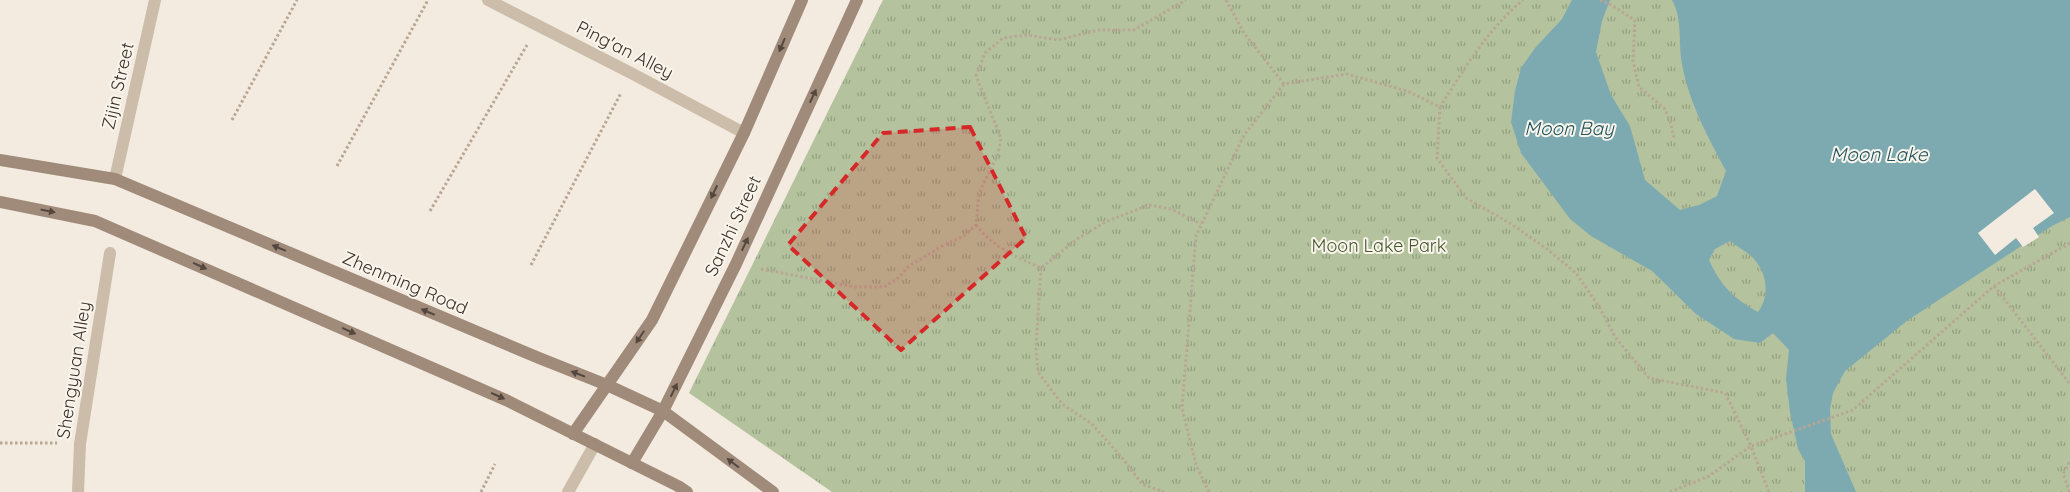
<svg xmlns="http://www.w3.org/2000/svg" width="2070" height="492" font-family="Quicksand,sans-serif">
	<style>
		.park { fill: url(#park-tufts) }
		.water { fill: #7daab1; fill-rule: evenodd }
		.pier { fill: #f3ebdf }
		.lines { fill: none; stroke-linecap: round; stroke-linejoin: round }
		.path { stroke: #b8a694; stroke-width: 3; stroke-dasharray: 2.5 2.5; stroke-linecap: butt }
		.service { stroke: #ccbcaa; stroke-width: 12 }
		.pedestrian { stroke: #ccbcaa; stroke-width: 12 }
		.minor { stroke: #ccbcaa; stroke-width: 12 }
		.secondary { stroke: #a08b7b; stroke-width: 12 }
		.oneway { fill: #53473e }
		.marked { fill: #d62828; fill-opacity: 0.2; stroke: #d62828; stroke-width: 4; stroke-dasharray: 10 6; stroke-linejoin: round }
		.labels { text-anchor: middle; stroke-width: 4; stroke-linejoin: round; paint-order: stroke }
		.street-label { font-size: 18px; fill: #39302a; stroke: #faf5ec }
		.park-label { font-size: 18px; fill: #45582d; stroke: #faf5ec }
		.water-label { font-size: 19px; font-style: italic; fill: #1e535c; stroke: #faf5ec }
	</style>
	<defs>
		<pattern id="park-tufts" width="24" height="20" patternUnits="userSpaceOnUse" patternTransform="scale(1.25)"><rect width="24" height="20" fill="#b4c39e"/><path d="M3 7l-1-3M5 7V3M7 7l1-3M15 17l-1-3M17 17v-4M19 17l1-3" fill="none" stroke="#939f81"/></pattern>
	</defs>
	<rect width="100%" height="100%" fill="#f3ebdf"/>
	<polygon class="park" points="883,0 2070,0 2070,492 832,492 689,393"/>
	<path class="water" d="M 1572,0 L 1610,0 L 1602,21 L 1596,52 L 1611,95 L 1630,126 L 1645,180 L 1680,210 L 1699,205 L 1717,196 L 1726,171 C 1708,137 1689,103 1682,64 C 1678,42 1683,20 1672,0 L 2070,0 L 2070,217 L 2052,226 L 1908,320 L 1845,371 L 1833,393 L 1830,409 L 1831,434 L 1856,492 L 1805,492 L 1805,461 L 1798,449 L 1790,412 L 1786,379 L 1789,350 L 1773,333 L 1760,343 L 1734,339 L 1696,314 L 1652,271 L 1591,236 L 1570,219 L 1521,153 L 1511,122 L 1515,91 L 1521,68 L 1535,48 L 1562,19 ZM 1730,241 C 1736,246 1744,250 1750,255 C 1767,270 1771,295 1758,312 C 1733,298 1721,286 1709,260 L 1715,249 Z"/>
	<polygon class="pier" points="2035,189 2054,213 2033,228 2039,237 2023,247 2016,238 1995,255 1978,233"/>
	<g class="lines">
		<g class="path">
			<path d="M 1226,0 L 1244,33 L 1284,84 L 1347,74 L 1407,91 L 1440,107 C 1464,69 1488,29 1523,0"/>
			<polyline points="1600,0 1608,3 1635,20 1633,61 1639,87 1665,109 1671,124 1674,138"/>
			<polyline points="1440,107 1437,158 1466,198 1511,224 1547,249 1576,273 1600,308 1615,337 1649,378 1725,393 1751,446 1709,476 1670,492"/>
			<polyline points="232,120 297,0"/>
			<polyline points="337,166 428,0"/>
			<polyline points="430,211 527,45"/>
			<path d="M 976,225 C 993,247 1016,257 1041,268 L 1077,239 L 1105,222 L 1149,205 L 1171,209 L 1201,224"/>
			<polyline points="531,265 621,93"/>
			<polyline points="1041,268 1036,348 1038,372 1062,404 1092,424 1124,460 1142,484 1164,492"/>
			<polyline points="761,269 855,287 884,287 897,279 909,266 944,245 964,236 976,225 979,193 998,154 1001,138 976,76 985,53 1003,38 1027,35 1058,40 1098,30 1134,30 1186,0"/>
			<polyline points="1994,286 2070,384"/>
			<polyline points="0,443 57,443"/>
			<polyline points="481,492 495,464"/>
			<polyline points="1209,492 1196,465 1182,408 1196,236 1244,135 1284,84"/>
			<polyline points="1769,492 1751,446 1853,410 1994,286 2070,243"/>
			<polyline points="2070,492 2063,474 2070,461"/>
		</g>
		<polyline class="service" points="568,492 595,444"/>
		<polyline class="pedestrian" points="78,492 80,444 110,253"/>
		<g class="minor">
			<polyline points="488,0 631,73 744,133"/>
			<polyline points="115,179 155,0"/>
		</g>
		<g class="secondary">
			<polyline points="0,160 115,179 539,358 607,385 663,411 773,492"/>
			<polyline points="0,202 95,221 508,401 678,486 687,492"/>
			<polyline points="573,434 652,320 744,133 802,0"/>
			<polyline points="632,463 663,411 736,264 857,0"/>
		</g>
	</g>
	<defs><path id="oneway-solid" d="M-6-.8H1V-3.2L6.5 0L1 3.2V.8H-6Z" transform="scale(1.25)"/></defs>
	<g class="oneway">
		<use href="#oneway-solid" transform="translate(782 45) rotate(113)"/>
		<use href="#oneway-solid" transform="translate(813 96) rotate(-65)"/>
		<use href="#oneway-solid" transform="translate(714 192) rotate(116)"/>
		<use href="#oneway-solid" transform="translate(48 211) rotate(11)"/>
		<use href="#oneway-solid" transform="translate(745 244) rotate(-65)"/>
		<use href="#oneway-solid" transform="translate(279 248) rotate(-157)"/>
		<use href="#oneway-solid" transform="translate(200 266) rotate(24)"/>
		<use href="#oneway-solid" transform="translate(428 312) rotate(-157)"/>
		<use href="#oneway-solid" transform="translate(349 331) rotate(24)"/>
		<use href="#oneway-solid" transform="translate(640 337) rotate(124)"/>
		<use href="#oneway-solid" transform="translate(578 374) rotate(-159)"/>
		<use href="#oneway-solid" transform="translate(674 390) rotate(-64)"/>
		<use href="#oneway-solid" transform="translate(498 396) rotate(24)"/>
		<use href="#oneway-solid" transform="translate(733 463) rotate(-143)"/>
	</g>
	<path class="marked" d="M 970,127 L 1026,238 L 901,350 L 788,245 L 883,133 Z"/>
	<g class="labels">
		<g class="street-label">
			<text transform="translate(625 50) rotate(27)" y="6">Ping'an Alley</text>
			<text transform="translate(118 86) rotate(-77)" y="6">Zijin Street</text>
			<text transform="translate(733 226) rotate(-65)" y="6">Sanzhi Street</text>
			<text transform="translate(405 283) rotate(23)" y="6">Zhenming Road</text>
			<text transform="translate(74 370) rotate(-81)" y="6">Shengyuan Alley</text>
		</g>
		<g class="park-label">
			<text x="1379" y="252">Moon Lake Park</text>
		</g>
		<g class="water-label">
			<text x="1569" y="135">Moon Bay</text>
			<text x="1879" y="161">Moon Lake</text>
		</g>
	</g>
</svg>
